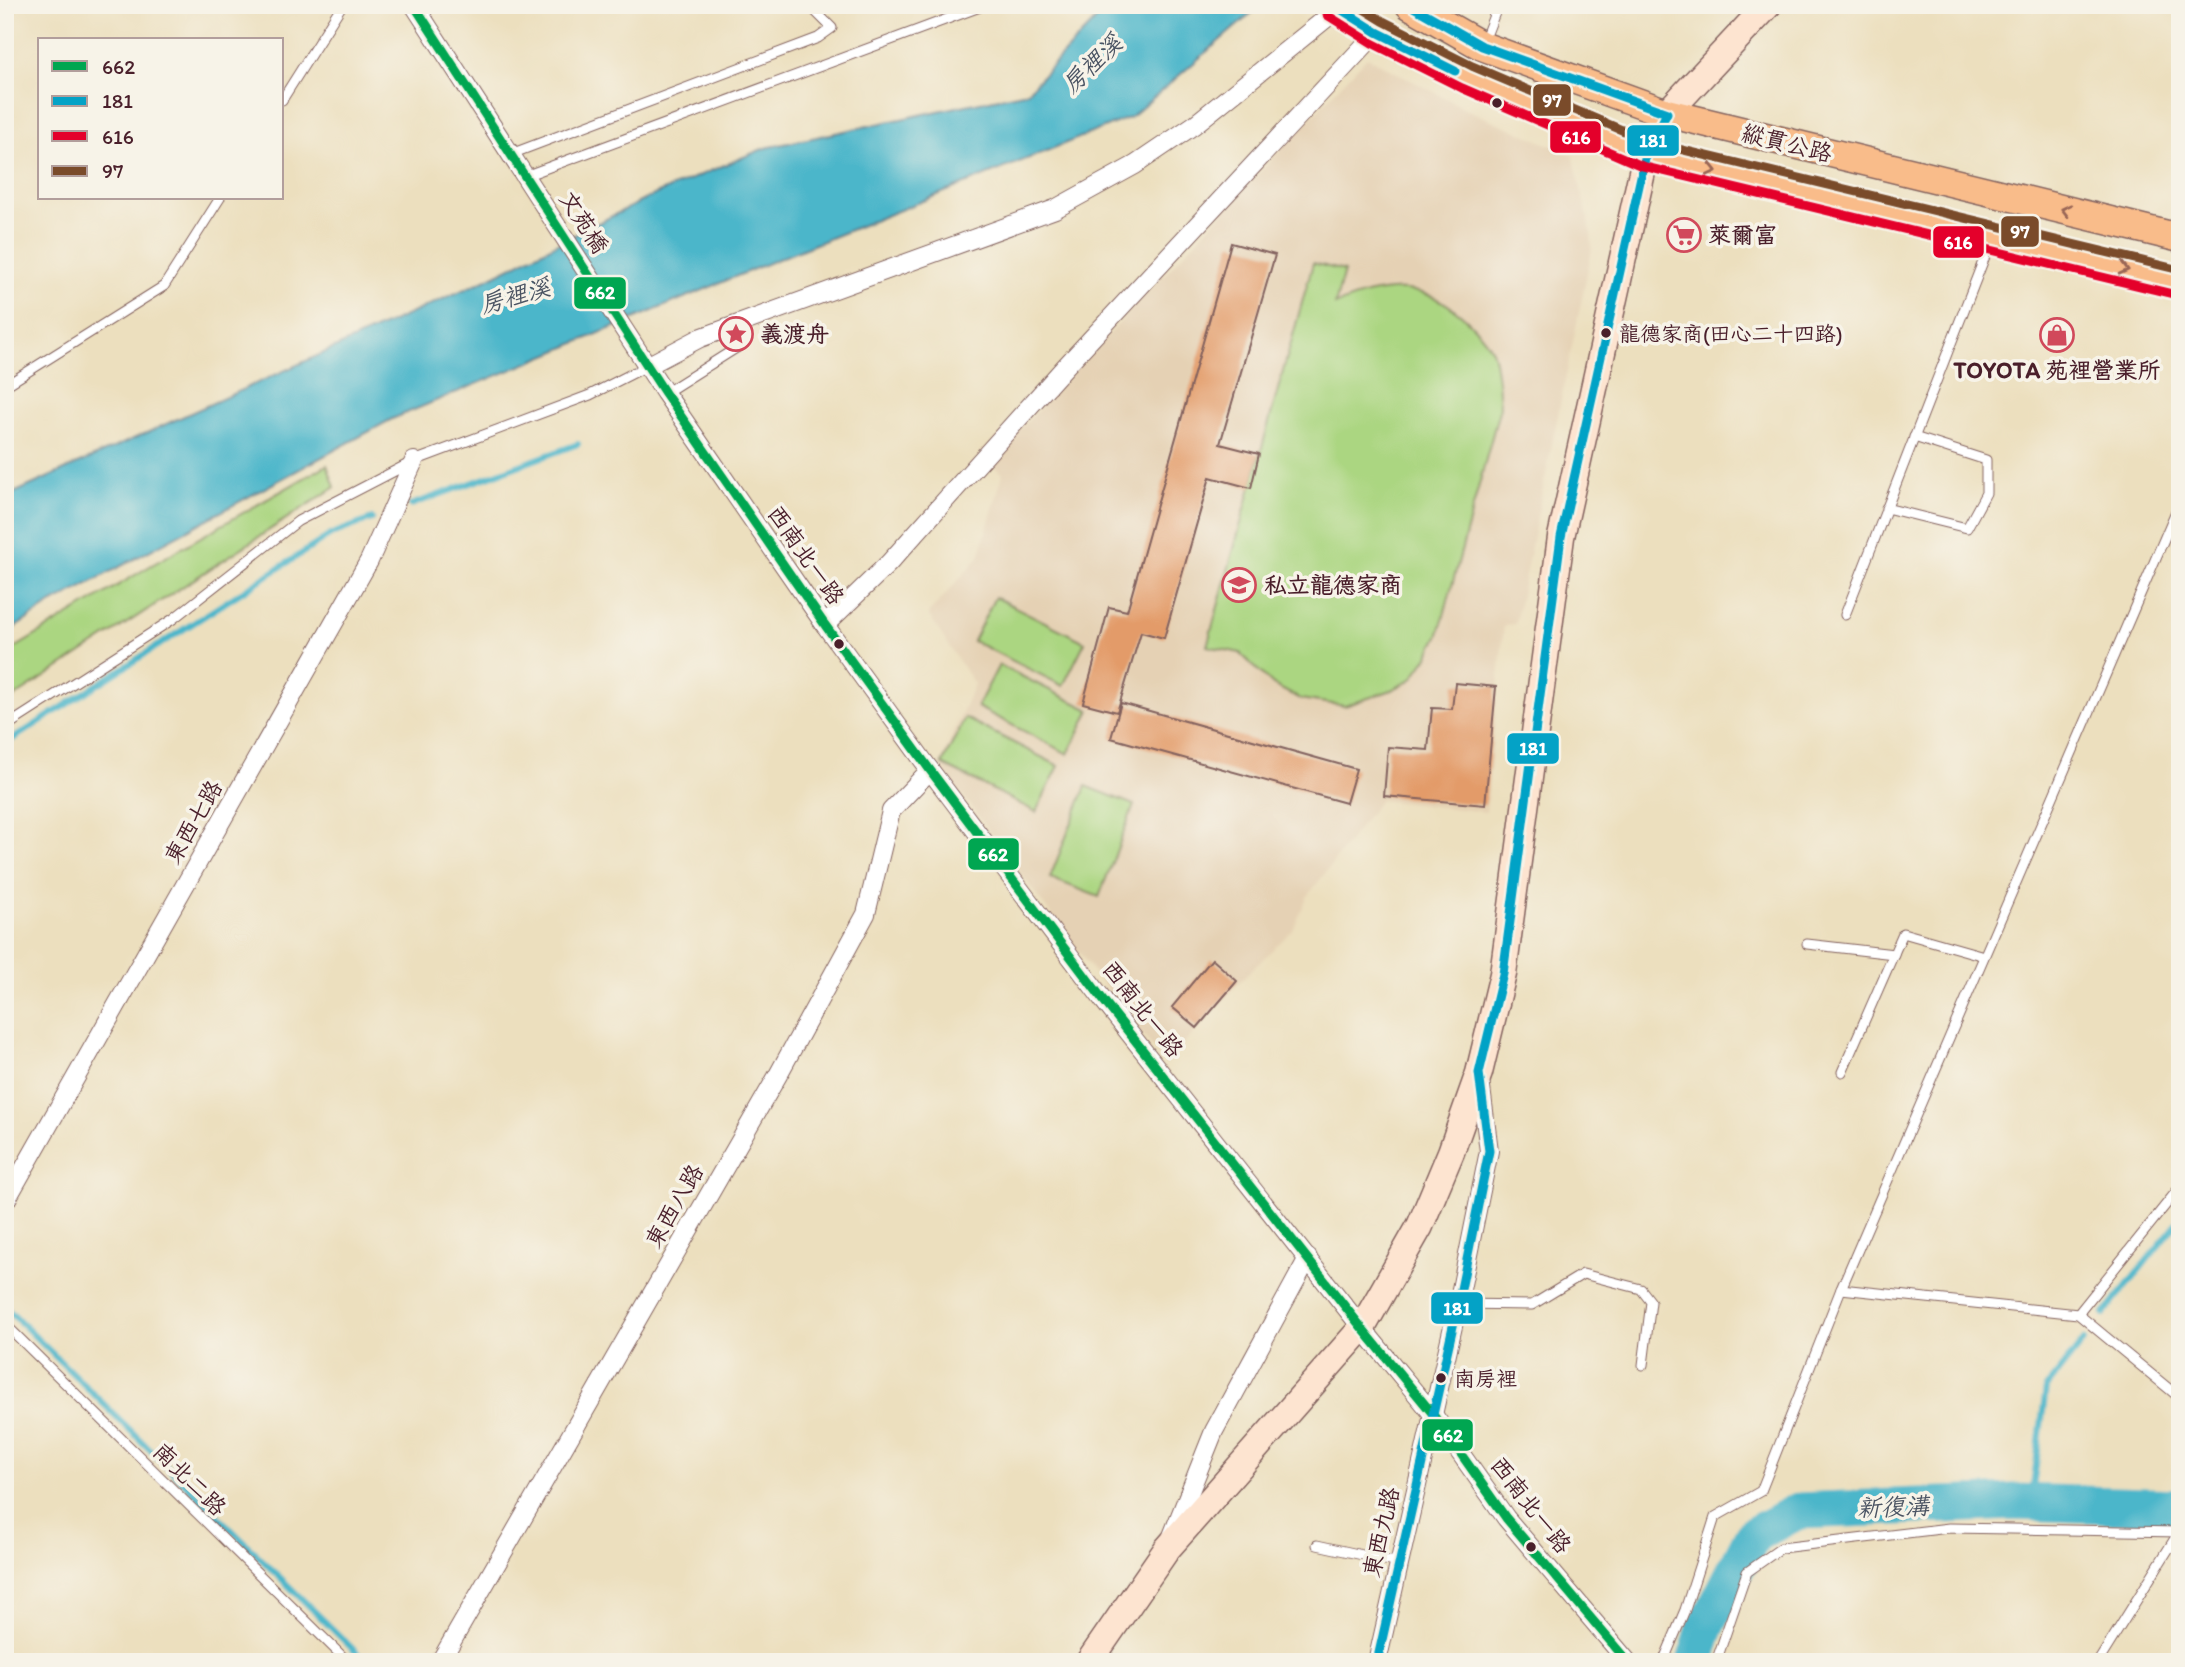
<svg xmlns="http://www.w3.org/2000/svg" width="2185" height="1667" font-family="Itim,'LXGW WenKai TC',sans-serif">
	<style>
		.built { fill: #e5d1b4 }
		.green { fill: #abd681; stroke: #7a7a56; stroke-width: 2 }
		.water { fill: #4cb6ca; stroke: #4b6a7a; stroke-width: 2 }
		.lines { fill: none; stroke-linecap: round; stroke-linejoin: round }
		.stream { stroke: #4cb6ca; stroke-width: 6 }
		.river { stroke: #4cb6ca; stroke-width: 37 }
		.building { fill: #e39b69 }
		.lane-casing { stroke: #83625e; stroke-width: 11 }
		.street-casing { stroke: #83625e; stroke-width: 20 }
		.secondary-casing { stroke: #83625e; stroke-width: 29 }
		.primary-casing { stroke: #83625e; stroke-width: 31 }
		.lane { stroke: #fff; stroke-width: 9 }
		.street { stroke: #fff; stroke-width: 18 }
		.secondary { stroke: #fde4d0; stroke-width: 26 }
		.primary { stroke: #f9bc8a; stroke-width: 28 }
		.bus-1-casing { stroke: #f7f3e8; stroke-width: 14 }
		.bus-2-casing { stroke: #f7f3e8; stroke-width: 14 }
		.bus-3-casing { stroke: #f7f3e8; stroke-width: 14 }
		.bus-4-casing { stroke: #f7f3e8; stroke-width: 14 }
		.bus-1 { stroke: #00a651; stroke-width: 9 }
		.bus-2 { stroke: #04a2c6; stroke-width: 9 }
		.bus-3 { stroke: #e4002b; stroke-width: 9 }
		.bus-4 { stroke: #7a4b2a; stroke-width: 9 }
		.oneway { stroke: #996656 }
		.bus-dot { fill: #4a1f2b; stroke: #f7f3e8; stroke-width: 2.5 }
		.labels { text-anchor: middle; stroke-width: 7; stroke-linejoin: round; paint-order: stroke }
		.bus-label { font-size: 21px; fill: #4a1f2b; stroke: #f7f3e8; text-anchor: start }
		.street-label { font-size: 23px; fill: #4a1f2b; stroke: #f7f3e8 }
		.poi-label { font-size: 23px; font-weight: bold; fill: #4a1f2b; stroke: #f7f3e8; text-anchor: start }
		.water-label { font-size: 24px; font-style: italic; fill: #4b5463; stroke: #f7f3e8 }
		.line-badge { stroke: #f7f3e8; stroke-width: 2.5 }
		.badge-label { font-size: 19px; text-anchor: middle; font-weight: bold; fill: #fff }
	</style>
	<rect width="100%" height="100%" fill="#f7f3e8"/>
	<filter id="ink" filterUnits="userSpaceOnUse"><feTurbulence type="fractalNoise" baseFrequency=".0143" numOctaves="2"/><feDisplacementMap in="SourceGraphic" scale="14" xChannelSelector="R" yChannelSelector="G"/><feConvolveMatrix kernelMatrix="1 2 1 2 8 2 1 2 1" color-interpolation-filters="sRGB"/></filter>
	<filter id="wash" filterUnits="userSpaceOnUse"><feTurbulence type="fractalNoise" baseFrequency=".00686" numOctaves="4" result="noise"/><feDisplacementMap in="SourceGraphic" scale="28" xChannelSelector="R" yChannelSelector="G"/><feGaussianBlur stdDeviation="1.57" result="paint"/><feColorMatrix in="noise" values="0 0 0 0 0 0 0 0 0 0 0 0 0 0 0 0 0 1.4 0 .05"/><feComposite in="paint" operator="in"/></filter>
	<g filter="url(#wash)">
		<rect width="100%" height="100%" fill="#ecdfbe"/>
		<polygon class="built" points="1367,57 1470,111 1573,155 1591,233 1592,249 1515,624 1504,625 1486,812 1380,800 1307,897 1293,930 1242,979 1166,1064 1102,983 940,765 974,684 928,614 979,557 1003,474 990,462"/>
		<g class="green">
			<path d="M 1313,263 L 1344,271 L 1335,305 C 1386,283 1428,281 1470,323 C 1478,331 1489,343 1493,353 C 1498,371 1499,389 1500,407 L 1439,634 L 1427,658 L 1412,679 L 1392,690 L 1345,706 L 1300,699 L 1273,685 L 1240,653 L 1207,646 Z"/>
			<polygon points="327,465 335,487 5,703 5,654 150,566"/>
			<polygon points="995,597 1085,642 1063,686 973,641"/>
			<polygon points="999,665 1090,710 1068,754 977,707"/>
			<polygon points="965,718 1059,766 1036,812 942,764"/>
			<polygon points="1086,786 1134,805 1099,897 1050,878"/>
		</g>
		<polygon class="water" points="1110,5 1261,5 1131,117 778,259 392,419 51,604 5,634 5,497 485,280 656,194 765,148 1027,92"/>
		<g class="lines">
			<g class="stream">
				<polyline points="411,505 578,444"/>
				<polyline points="5,744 332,534 372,519"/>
				<polyline points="5,1307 366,1662"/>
				<polyline points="2104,1314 2180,1219"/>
				<polyline points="2031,1503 2046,1388 2084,1340"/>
			</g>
			<polyline class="river" points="1695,1662 1705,1629 1753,1535 1798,1511 2014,1502 2180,1507"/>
		</g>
		<g id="blocks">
			<g class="building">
				<polygon points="1231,243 1275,255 1220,444 1259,454 1251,488 1210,477 1164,638 1141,632 1117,712 1083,703 1109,607 1127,611"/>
				<polygon points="1455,683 1496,687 1485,805 1384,796 1388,747 1428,750 1432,708 1452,709"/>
				<polygon points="1121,703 1356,769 1346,803 1111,738"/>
				<polygon points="1212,959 1237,981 1197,1028 1172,1007"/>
			</g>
		</g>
	</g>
	<g filter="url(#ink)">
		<use href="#blocks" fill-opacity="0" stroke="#83625e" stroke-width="2"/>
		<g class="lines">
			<g class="lane-casing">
				<g id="lane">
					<polyline points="1484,41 1498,5"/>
					<polyline points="282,100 342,5"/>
					<polyline points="511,154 818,38 832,28 809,5"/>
					<polyline points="525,176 985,5"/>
					<polyline points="5,386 164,286 220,198"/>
					<polyline points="665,393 741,345"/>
					<polyline points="1886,508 1967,528 1986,493 1986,460 1914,437"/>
					<polyline points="1845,615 1991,241"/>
					<polyline points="5,727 173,619 298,521 414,461 590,395 647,366"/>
					<polyline points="1807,944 1894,954"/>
					<polyline points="1842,1072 1903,933 1984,956"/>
					<polyline points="1841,1289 2078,1314 2180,1398"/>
					<polyline points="1458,1304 1532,1305 1583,1274 1641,1289 1651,1302 1643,1365"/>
					<polyline points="2078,1314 2180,1187"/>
					<polyline points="5,1324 348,1662"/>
					<polyline points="1317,1545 1399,1563"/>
					<polyline points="1663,1662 1685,1610 1715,1517 1761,1491 1841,1289 2180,502"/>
					<polyline points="1716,1662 1747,1572 1781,1548 1949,1528 2180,1532"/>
					<polyline points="2098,1662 2179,1532"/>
				</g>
			</g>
			<g class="street-casing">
				<g id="street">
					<polyline points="414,5 665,393 825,625 930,770 1104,1001 1362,1328 1432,1413 1506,1518 1628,1662"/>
					<polyline points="647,366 700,338 1055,209 1135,165 1194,125 1339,8"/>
					<polyline points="825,625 889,563 1064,368 1377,32"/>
					<polyline points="5,1202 369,561 414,461"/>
					<polyline points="1172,1536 1214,1431 1308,1258"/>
					<polyline points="440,1662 778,1075 866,914 891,811 930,770"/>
					<polyline points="1377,1662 1458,1304 1489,1151 1480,1080"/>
				</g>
			</g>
			<g class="secondary-casing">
				<polyline id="secondary" points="1089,1662 1167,1549 1362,1328 1420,1226 1451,1152 1479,1073 1503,974 1561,537 1646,154 1667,113 1768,5"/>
			</g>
			<g class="primary-casing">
				<g id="primary">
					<polyline points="1334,5 1377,32 1467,77 1646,154 2180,283"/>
					<polyline points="1410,5 1482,46 1667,113 2180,238"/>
				</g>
			</g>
			<use href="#lane" class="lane"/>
			<use href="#street" class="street"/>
			<use href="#secondary" class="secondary"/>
			<use href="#primary" class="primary"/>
			<g class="bus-1-casing">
				<polyline id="bus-1" points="414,5 665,393 825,625 930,770 1104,1001 1362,1328 1432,1413 1506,1518 1628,1662"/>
			</g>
			<g class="bus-2-casing">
				<g id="bus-2">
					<polyline points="1334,5 1377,32 1455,71"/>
					<polyline points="1377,1662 1458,1304 1489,1151 1479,1073 1503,974 1561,537 1646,154 1667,113 1482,46 1410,5"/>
				</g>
			</g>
			<g class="bus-3-casing">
				<polyline id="bus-3" points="1327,15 1372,43 1462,88 1642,166 2177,295"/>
			</g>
			<g class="bus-4-casing">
				<polyline id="bus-4" points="1357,5 1383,21 1472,66 1650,142 2180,270"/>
			</g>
			<use href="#bus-1" class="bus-1"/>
			<use href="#bus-2" class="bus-2"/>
			<use href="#bus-3" class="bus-3"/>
			<use href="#bus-4" class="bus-4"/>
		</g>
		<defs><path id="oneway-chevron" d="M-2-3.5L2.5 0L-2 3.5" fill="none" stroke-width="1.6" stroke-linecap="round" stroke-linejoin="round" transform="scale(1.75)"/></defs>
		<g class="oneway">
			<use href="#oneway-chevron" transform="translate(1712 170) rotate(13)"/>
			<use href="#oneway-chevron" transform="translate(2066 210) rotate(-166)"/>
			<use href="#oneway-chevron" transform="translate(2124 269) rotate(14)"/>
		</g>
	</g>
	<defs>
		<g id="supermarket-ring" transform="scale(1.75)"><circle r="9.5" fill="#f7f3e8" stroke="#d1495b" stroke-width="1.5"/><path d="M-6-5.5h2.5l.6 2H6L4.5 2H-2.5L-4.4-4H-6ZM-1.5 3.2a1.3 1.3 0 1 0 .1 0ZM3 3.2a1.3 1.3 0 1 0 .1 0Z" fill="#d1495b"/></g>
		<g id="sight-ring" transform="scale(1.75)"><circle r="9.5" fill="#f7f3e8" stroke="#d1495b" stroke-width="1.5"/><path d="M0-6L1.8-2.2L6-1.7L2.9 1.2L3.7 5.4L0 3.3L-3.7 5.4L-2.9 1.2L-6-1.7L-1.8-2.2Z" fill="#d1495b"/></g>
		<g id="shop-ring" transform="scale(1.75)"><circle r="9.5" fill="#f7f3e8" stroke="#d1495b" stroke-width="1.5"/><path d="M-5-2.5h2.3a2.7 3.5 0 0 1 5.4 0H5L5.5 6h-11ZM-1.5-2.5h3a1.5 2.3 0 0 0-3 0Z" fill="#d1495b"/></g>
		<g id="school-ring" transform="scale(1.75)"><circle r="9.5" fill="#f7f3e8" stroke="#d1495b" stroke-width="1.5"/><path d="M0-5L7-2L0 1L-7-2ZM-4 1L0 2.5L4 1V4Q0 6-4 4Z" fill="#d1495b"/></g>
	</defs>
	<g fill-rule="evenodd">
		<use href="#supermarket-ring" x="1684" y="235"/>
		<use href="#sight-ring" x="736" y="334"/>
		<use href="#shop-ring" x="2057" y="335"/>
		<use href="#school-ring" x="1239" y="585"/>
	</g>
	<g class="bus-dot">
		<circle cx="1497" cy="103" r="6"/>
		<circle cx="1606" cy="333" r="6"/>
		<circle cx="839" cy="644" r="6"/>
		<circle cx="1441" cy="1378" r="6"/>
		<circle cx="1531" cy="1547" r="6"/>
	</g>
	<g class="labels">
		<g class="bus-label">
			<text x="1619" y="341">龍德家商(田心二十四路)</text>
			<text x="1454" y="1386">南房裡</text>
		</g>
		<g class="street-label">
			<text transform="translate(1787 143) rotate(14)" y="8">縱貫公路</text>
			<text transform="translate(584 222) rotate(57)" y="8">文苑橋</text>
			<text transform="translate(806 555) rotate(55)" y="8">西南北一路</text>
			<text transform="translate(193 822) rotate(-60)" y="8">東西七路</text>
			<text transform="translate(1143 1009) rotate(52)" y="8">西南北一路</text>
			<text transform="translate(674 1206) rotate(-60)" y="8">東西八路</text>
			<text transform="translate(190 1479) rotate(45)" y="8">南北二路</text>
			<text transform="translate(1531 1505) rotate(52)" y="8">西南北一路</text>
			<text transform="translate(1381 1532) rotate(-77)" y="8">東西九路</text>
		</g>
		<g class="poi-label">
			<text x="1708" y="243">萊爾富</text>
			<text x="760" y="342">義渡舟</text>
			<text x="2057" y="378" text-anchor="middle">TOYOTA 苑裡營業所</text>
			<text x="1264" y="593">私立龍德家商</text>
		</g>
		<g class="water-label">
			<text transform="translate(1092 64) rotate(-44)" y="8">房裡溪</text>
			<text transform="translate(515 296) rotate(-16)" y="8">房裡溪</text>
			<text transform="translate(1893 1507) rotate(-2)" y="8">新復溝</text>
		</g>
	</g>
	<g class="line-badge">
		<rect x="1532" y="83" width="40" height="34" rx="7" fill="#7a4b2a"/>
		<rect x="1549" y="120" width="53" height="34" rx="7" fill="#e4002b"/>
		<rect x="1626" y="124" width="54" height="33" rx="7" fill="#04a2c6"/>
		<rect x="2000" y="215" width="40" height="33" rx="7" fill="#7a4b2a"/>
		<rect x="1932" y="225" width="53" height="34" rx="7" fill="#e4002b"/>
		<rect x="573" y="276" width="54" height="34" rx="7" fill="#00a651"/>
		<rect x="1506" y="732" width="54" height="33" rx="7" fill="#04a2c6"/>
		<rect x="967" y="837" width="53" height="34" rx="7" fill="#00a651"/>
		<rect x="1430" y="1291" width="54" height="34" rx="7" fill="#04a2c6"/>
		<rect x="1421" y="1418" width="53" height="34" rx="7" fill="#00a651"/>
	</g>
	<g class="badge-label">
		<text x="1552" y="107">97</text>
		<text x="1576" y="144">616</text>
		<text x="1653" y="147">181</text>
		<text x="2020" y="238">97</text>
		<text x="1958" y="249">616</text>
		<text x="600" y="299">662</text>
		<text x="1533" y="755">181</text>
		<text x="993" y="861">662</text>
		<text x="1457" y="1315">181</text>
		<text x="1448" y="1442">662</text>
	</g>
	<rect width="2185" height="1667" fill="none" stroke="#f7f3e8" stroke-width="28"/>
	<rect x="38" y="38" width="245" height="161" fill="#f7f3e8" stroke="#b29e9c" stroke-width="2"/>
	<rect x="52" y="61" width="35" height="10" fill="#00a651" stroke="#b29e9c" stroke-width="2"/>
	<text x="102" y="74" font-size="21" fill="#4a1f2b">662</text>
	<rect x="52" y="96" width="35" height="10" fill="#04a2c6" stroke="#b29e9c" stroke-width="2"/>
	<text x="102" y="108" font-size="21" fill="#4a1f2b">181</text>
	<rect x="52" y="131" width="35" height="10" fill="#e4002b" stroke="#b29e9c" stroke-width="2"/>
	<text x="102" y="144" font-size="21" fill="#4a1f2b">616</text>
	<rect x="52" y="166" width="35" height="10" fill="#7a4b2a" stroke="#b29e9c" stroke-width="2"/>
	<text x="102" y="178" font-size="21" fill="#4a1f2b">97</text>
</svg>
